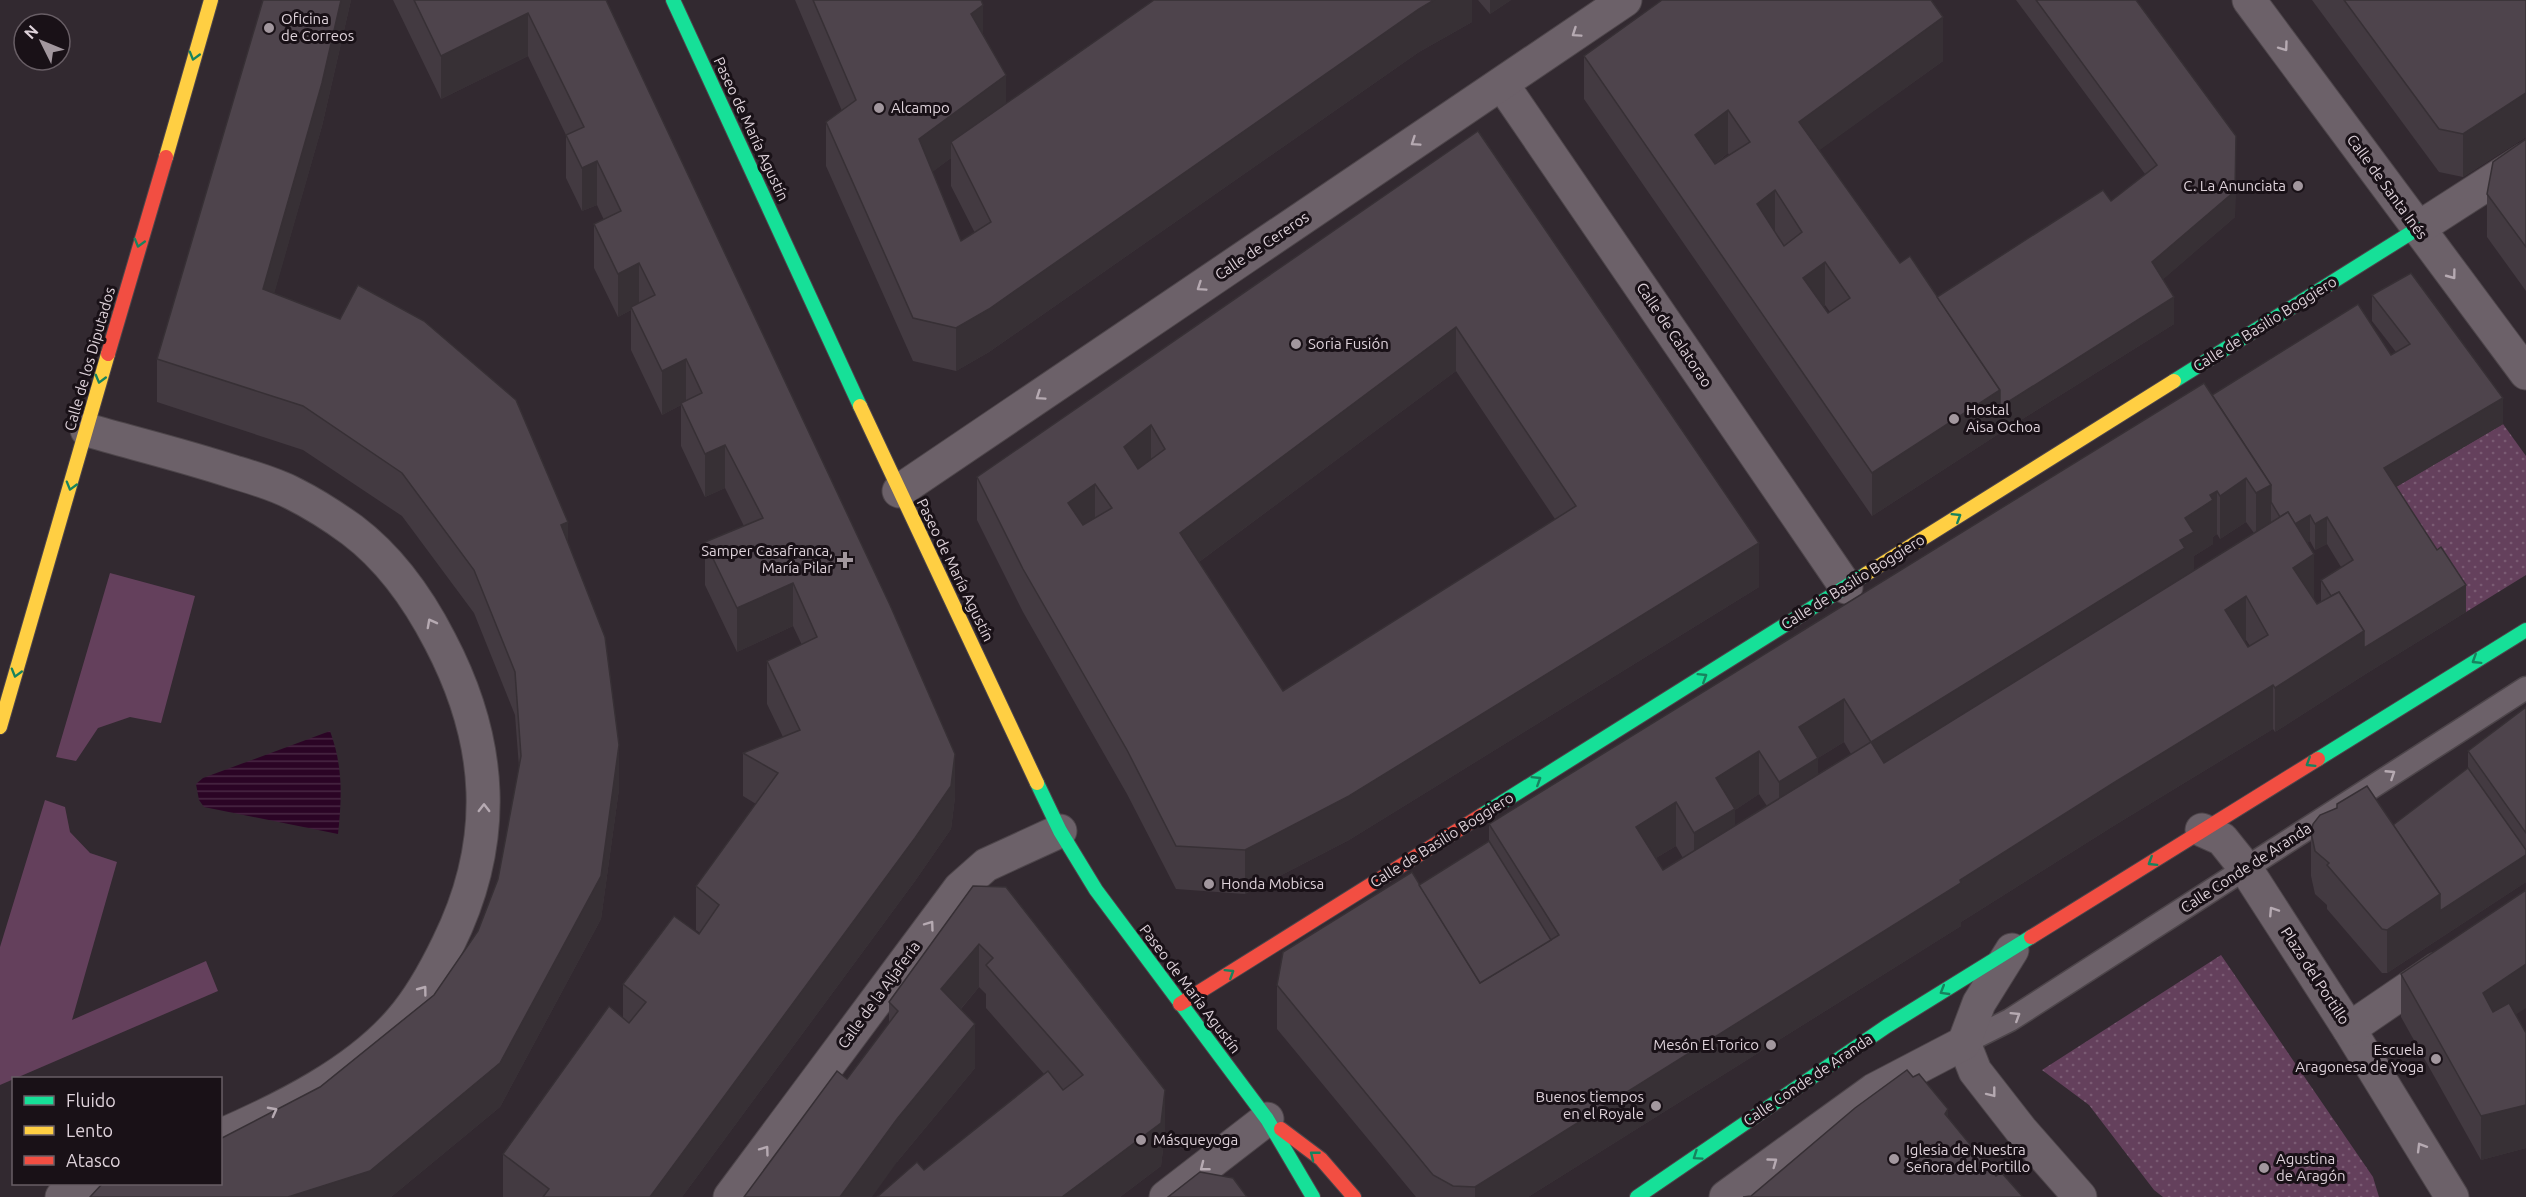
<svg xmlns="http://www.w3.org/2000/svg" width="2526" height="1197" font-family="Ubuntu,sans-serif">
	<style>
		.green { fill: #64405c }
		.park { fill: url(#park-dots) }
		.water { fill: url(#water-rules) }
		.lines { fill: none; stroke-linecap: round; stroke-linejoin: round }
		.lane-casing { stroke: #4d454a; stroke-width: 25 }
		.street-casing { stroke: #4d454a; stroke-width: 35 }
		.fast-casing { stroke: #4d454a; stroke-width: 16 }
		.slow-casing { stroke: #4d454a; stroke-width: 16 }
		.jam-casing { stroke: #4d454a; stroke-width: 16 }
		.lane { stroke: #6c6169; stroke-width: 22 }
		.street { stroke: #6c6169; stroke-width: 33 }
		.fast { stroke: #16e098; stroke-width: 14 }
		.slow { stroke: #ffcf43; stroke-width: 14 }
		.jam { stroke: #f24e42; stroke-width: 14 }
		.wall { fill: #433a41; fill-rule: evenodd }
		.shaded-wall { fill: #373035 }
		.building { fill: #4e444c; stroke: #373035; stroke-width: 1.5; fill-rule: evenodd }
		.oneway { stroke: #b6aab2 }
		.oneway2 { stroke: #17835e }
		.poi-dot { fill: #a2979e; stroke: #191117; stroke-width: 2 }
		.labels { text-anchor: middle; stroke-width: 6; stroke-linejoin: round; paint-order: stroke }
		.poi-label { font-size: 15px; fill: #ded2da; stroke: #191117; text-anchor: start }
		.street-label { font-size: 15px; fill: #ded2da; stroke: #191117 }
	</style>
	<defs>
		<pattern id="park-dots" width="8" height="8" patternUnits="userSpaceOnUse" patternTransform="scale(1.5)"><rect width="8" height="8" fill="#64405c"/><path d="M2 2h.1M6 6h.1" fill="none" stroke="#7a5b73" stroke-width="1.8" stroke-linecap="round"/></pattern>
		<pattern id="water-rules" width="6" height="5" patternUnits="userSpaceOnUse" patternTransform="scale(1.5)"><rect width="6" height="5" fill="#2b0425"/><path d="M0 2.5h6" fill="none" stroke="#492844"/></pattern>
	</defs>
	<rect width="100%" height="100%" fill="#322930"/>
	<g class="green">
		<polygon points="110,573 195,596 161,723 130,717 98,728 76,761 56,757"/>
		<polygon points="45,800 65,807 70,832 90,853 117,862 72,1020 206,961 218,991 0,1085 0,947"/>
	</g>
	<g class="park">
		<polygon points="2503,424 2526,456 2526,575 2466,612 2442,574 2384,494"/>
		<polygon points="2221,955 2373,1177 2379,1197 2163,1197 2154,1190 2089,1105 2042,1070"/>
	</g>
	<path class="water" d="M 330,731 C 343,766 342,797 338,834 L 204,807 L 199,800 L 196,784 L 203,778 Z"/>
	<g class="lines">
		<g class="lane-casing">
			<polyline id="lane" points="1964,1043 2010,1020 2526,688"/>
		</g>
		<g class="street-casing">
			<g id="street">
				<polyline points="2249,0 2526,373"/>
				<polyline points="1502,84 1846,587"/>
				<polyline points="2417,229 2526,159"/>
				<path d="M 87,430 C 136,444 186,456 234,472 C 254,478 275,484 294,494 C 314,504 334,517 352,530 C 389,558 419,600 440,641 C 493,742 499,841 448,944 C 435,971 421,997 401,1020 C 357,1072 282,1109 220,1136"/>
				<polyline points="899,491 1625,0"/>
				<polyline points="2202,830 2222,839 2246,869 2349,1029 2452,1197"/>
				<polyline points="2349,1029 2437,969"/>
				<polyline points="1964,1043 1975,1071 2021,1130 2080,1197"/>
				<polyline points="62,1197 102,1184"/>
				<polyline points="730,1197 960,888 986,865 1060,831"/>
				<polyline points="1166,1197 1267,1119"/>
				<polyline points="1726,1197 1874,1090 1964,1043 1979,1003 2012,950"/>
			</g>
		</g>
		<g class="fast-casing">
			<g id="fast">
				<polyline points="673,0 860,406"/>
				<polyline points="2174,381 2417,229"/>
				<polyline points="2318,759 2526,630"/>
				<polyline points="1037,783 1060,831 1096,890 1267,1119 1313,1197"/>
				<polyline points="1482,815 1866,574"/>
				<polyline points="1637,1197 1887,1026 2031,937"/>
			</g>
		</g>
		<g class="slow-casing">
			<g id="slow">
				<polyline points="166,157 211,0"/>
				<polyline points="860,406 1037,783"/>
				<polyline points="1866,574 2174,381"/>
				<polyline points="0,727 108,354"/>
			</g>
		</g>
		<g class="jam-casing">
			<g id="jam">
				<polyline points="108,354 166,157"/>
				<polyline points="2031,937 2318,759"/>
				<polyline points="1180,1004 1482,815"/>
				<polyline points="1281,1129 1321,1159 1354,1197"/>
			</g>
		</g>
		<use href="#lane" class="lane"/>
		<use href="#street" class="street"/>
		<use href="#fast" class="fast"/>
		<use href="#slow" class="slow"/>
		<use href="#jam" class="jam"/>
	</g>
	<g class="wall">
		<polygon points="263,0 351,0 322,126 274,293 568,544 619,789 601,919 500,1107 391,1197 90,1197 220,1184 320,1087 434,995 478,931 498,879 519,767 515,715 474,613 402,516 303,450 157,402 157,359"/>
		<polygon points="393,0 606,0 955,797 951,829 915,881 682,1197 503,1197 503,1154 623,1018 623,984 700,933 696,930 696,886 756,804 743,796 743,753 783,737 767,704 767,661 802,645 793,626 737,652 705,585 705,542 744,526 725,488 705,497 681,446 681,405 662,415 631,350 631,310 618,317 594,268 594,224 604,220 597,205 582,211 566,178 566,135 528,56 441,99"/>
		<path d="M 795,0 L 981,0 L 983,34 L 1006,104 L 1472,0 L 1472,22 L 1419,52 L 989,352 L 956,371 L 913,361 L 826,166 L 826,122 L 842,111 ZM 951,158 L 951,186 L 975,233 L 961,241 L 932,172 Z"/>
		<polygon points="1478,0 1511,0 1490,14"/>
		<path d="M 2016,0 L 2136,0 L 2236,163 L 2235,217 L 2163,279 L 2174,324 L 2000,433 L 1872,516 L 1584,99 L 1584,56 L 1943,61 L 1819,150 L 1900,263 L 1937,297 L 2111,201 L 2145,174 ZM 1728,153 L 1729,155 L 1715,164 ZM 1825,305 L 1830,312 L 1828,313 L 1823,307 Z"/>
		<polygon points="2312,0 2526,0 2526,137 2463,177 2439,172"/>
		<path d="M 1478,131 L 1759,587 L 1349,840 L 1245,894 L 1176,889 L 1127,794 L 1023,612 L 977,520 L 977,477 ZM 1456,371 L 1555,519 L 1283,691 L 1199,562 Z"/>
		<polygon points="2526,139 2526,291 2487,237 2487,194"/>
		<path d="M 2372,295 L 2503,424 L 2396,487 L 2466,612 L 2364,675 L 2275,732 L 2273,729 L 2115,825 L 1961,922 L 1961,926 L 1528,1197 L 1416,1197 L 1277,1029 L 1277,985 L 1419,885 L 1489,841 L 1489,824 L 2212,395 L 2391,355 L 2396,352 L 2372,321 ZM 2246,522 L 2254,533 L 2194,571 L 2194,556 L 2213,544 L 2213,537 L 2217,534 L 2220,539 ZM 2310,541 L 2315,550 L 2327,544 L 2341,567 L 2321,580 L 2321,602 L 2317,604 L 2313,598 L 2314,597 L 2307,543 ZM 2246,640 L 2250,646 L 2248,647 L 2244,641 ZM 1844,742 L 1851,754 L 1818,774 L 1818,758 ZM 1759,794 L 1767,806 L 1735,826 L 1735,810 ZM 1676,846 L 1683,858 L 1663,870 L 1656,858 Z"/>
		<polygon points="2526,707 2526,882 2387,973 2382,973 2327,909 2327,905 2315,894 2311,876 2311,832 2393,825 2468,768 2468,751"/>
		<polygon points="973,886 1165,1133 1161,1166 1120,1197 877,1197 924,1170 1044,1074 986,1008 986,994 979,987 961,1009 975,1068 897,1162 847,1079 889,1023 889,1002"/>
		<polygon points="2401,974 2516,1015 2526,1033 2526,1148 2481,1160 2401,1017"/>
	</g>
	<g class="shaded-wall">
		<polygon points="341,0 351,0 322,126 263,333 263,289"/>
		<polygon points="1434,0 1472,0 1472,22 1419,52 989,352 956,371 956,328 1419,9"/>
		<polygon points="1490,0 1511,0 1490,14"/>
		<polygon points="983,5 983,48 971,14"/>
		<polygon points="528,13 528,56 441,99 441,56"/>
		<polygon points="1943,17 1943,61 1799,165 1799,122"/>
		<polygon points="1006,75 1006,119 951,142 951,158 919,182 919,139"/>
		<polygon points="2526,93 2526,137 2463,177 2463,134"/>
		<polygon points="1728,110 1728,153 1695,179 1695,135"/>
		<polygon points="2236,136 2235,217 2152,289 2152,262"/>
		<polygon points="597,161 597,205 582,211 582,168"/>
		<polygon points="1775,190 1775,234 1757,204"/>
		<polygon points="1825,262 1825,305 1803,321 1803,278"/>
		<polygon points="639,263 639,306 631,307 631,310 618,317 618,274"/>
		<polygon points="2174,297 2174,324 2000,433 1872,516 1872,473 2000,390"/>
		<polygon points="1456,327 1456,371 1180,576 1180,533"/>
		<polygon points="686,359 686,403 681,403 681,405 662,415 662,371"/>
		<polygon points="2503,398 2503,424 2384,494 2384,468"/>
		<polygon points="1151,425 1151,469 1124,491 1124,447"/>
		<polygon points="725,445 725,488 705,497 705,454"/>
		<polygon points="2246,478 2246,522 2220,539 2220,496"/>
		<polygon points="1095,484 1095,527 1068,547 1068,503"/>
		<polygon points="2271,485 2271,528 2256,536 2256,493"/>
		<polygon points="2217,491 2217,534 2213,537 2213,544 2194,556 2194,575 1871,785 1871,742 2180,540 2185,518 2210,495"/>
		<polygon points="2310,515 2310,541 2288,555 2288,529"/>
		<polygon points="2327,517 2327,544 2315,550 2315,524"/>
		<polygon points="568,522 568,565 561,525"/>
		<polygon points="1759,543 1759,587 1349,840 1245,894 1245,850"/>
		<polygon points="2314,554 2314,597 2293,611 2293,568"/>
		<polygon points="793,583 793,626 737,652 737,608"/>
		<polygon points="2466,585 2466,612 2364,675 2275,732 2275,688 2364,631"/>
		<polygon points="2246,596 2246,640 2225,654 2225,610"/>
		<polygon points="2273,685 2273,729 2115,825 1961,922 1961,926 1528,1197 1475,1197 1475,1187 2115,782"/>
		<polygon points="1844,699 1844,742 1818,758 1818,801 1779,825 1779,782 1799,727"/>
		<polygon points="619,745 619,789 601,919 500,1107 391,1197 288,1197"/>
		<polygon points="1759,751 1759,794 1735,810 1735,852 1694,876 1694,833 1716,778"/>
		<polygon points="955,754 955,797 951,829 915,881 682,1197 650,1197"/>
		<polygon points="1676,802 1676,846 1636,870 1636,827"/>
		<polygon points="2526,855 2526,882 2387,973 2387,930 2440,894"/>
		<polygon points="979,944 979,987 941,1032 941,989"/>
		<polygon points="2526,964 2526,1008 2483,1036 2483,993"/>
		<polygon points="975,1024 975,1068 897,1162 872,1197 840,1197 897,1119"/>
		<polygon points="1165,1090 1165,1133 1161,1166 1120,1197 1062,1197"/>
		<polygon points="2526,1105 2526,1148 2481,1160 2481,1116"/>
		<polygon points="1948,1109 1948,1143 1945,1114"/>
	</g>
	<g class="building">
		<polygon points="263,0 341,0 322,83 263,289 340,319 358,285 424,321 516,400 568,522 561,525 605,637 619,745 601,876 500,1063 370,1171 288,1197 90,1197 102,1184 220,1184 220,1139 320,1087 434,995 478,931 498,879 521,756 515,672 474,570 402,473 303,406 157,359"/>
		<polygon points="414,0 606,0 890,605 955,754 951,786 915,838 650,1197 543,1197 549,1189 503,1154 609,1006 629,1023 646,1002 623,984 674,916 699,934 719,905 696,886 778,773 743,753 800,730 767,661 817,637 793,583 737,608 705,542 763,518 725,445 705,454 681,403 702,393 686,359 662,371 631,307 655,295 639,263 618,274 594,224 621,211 597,161 582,168 566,135 584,127 528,13 441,56"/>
		<polygon points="813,0 981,0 983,5 971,14 1006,75 919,139 961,241 991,222 951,142 1154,0 1434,0 1419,9 989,309 956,328 913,318 826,122 856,100"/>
		<path d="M 1662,0 L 1931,0 L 1943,17 L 1799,122 L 1900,263 L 1910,256 L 2000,390 L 1872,473 L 1584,56 ZM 1728,110 L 1750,142 L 1715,164 L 1695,135 ZM 1775,190 L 1802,232 L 1784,246 L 1757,204 ZM 1825,262 L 1850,298 L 1828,313 L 1803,278 Z"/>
		<polygon points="2036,0 2136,0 2236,136 2235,191 2152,262 2174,297 2000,407 2000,390 1937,297 2103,190 2111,201 2157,165"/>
		<polygon points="2344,0 2526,0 2526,93 2463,134 2439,129"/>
		<path d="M 1478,131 L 1759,543 L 1349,796 L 1245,850 L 1176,846 L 1127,750 L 1023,569 L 977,477 ZM 1456,327 L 1576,506 L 1283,691 L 1180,533 ZM 1151,425 L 1165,449 L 1138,469 L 1124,447 ZM 1095,484 L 1112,508 L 1083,525 L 1068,503 Z"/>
		<polygon points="2526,139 2526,247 2487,194 2493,162"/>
		<polygon points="2411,273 2503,398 2384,468 2437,550 2441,547 2466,585 2364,648 2364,631 2339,592 2331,596 2321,580 2353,560 2327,517 2315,524 2310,515 2295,524 2288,512 2280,517 2271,502 2271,485 2212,395 2358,304 2391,355 2410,344 2372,295"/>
		<path d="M 2204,383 L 2271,485 L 2256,493 L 2246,478 L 2220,496 L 2217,491 L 2210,495 L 2213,500 L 2185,518 L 2194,532 L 2180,540 L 2185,548 L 1871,742 L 1884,763 L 2288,512 L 2314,554 L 2293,568 L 2317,604 L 2339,592 L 2364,631 L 2275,688 L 2273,685 L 2115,782 L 1960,880 L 1961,883 L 1475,1187 L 1453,1186 L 1433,1175 L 1277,985 L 1283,952 L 1412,872 L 1480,983 L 1559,935 L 1489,824 ZM 2246,596 L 2268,635 L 2248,647 L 2225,610 ZM 1844,699 L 1871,742 L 1663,870 L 1636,827 L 1676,802 L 1694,833 L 1735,809 L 1716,778 L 1759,751 L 1779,782 L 1818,758 L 1799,727 Z"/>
		<polygon points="2526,707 2526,833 2468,751"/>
		<polygon points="2468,768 2526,850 2526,855 2440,911 2440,894 2393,825"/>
		<polygon points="2367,786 2440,894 2387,930 2382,929 2327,865 2329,863 2315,851 2311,832 2313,824 2320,815 2337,808 2337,804"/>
		<polygon points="1489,841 1551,940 1480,983 1419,885"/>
		<polygon points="973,886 1006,887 1165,1090 1161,1123 1062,1197 877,1197 917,1162 924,1170 1048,1071 1063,1090 1083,1075 986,965 993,958 979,944 941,989 975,1024 897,1119 840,1197 744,1197 837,1071 847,1079 898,1011 889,1002"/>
		<polygon points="2526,890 2526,964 2483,993 2493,1012 2509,1003 2526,1033 2526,1105 2481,1116 2401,974"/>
		<polygon points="1907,1070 1913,1077 1919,1074 1948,1109 1945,1114 1996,1176 2001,1172 2023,1197 1743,1197 1751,1196 1855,1108"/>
		<polygon points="1200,1172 1233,1178 1247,1197 1168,1197"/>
	</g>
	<defs><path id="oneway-chevron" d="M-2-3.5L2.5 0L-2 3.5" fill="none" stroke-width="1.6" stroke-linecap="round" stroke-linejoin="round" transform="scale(1.5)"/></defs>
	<g class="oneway">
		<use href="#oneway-chevron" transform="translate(1576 33) rotate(146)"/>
		<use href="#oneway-chevron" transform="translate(2284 47) rotate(54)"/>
		<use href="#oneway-chevron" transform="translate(1415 142) rotate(146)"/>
		<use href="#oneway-chevron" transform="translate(2452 275) rotate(53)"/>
		<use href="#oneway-chevron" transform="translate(1201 287) rotate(146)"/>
		<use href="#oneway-chevron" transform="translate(1040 396) rotate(146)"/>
		<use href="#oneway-chevron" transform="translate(431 623) rotate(-118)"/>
		<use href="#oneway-chevron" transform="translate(2391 774) rotate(-33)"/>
		<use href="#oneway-chevron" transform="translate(484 808) rotate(-90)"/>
		<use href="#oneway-chevron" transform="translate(2273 911) rotate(-123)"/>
		<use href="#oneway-chevron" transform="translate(930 925) rotate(-54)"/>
		<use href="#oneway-chevron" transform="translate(423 990) rotate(-53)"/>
		<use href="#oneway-chevron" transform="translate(2016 1016) rotate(-32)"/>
		<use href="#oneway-chevron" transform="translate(1992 1093) rotate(52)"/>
		<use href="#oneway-chevron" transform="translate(273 1111) rotate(-28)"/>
		<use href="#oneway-chevron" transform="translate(2421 1147) rotate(-121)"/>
		<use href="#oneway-chevron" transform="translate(765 1150) rotate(-54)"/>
		<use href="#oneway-chevron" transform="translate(1773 1162) rotate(-36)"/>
		<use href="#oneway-chevron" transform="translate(1204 1167) rotate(142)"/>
	</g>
	<g class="oneway2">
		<use href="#oneway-chevron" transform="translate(194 56) rotate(106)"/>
		<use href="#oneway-chevron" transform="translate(139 243) rotate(106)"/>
		<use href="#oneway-chevron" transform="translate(100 379) rotate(105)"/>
		<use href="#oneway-chevron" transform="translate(71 486) rotate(106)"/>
		<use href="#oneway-chevron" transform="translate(1957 517) rotate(-32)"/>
		<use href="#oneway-chevron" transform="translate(2476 660) rotate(148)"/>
		<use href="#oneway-chevron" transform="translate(16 673) rotate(106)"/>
		<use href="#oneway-chevron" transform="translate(1703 677) rotate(-32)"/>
		<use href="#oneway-chevron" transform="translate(2310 763) rotate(148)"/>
		<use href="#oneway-chevron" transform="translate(1537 780) rotate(-32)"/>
		<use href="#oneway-chevron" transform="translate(2152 862) rotate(148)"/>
		<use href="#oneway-chevron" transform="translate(1230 973) rotate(-32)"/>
		<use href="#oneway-chevron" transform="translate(1944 991) rotate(149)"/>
		<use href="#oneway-chevron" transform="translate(1314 1155) rotate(-142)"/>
		<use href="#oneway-chevron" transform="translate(1697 1156) rotate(146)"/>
	</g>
	<g class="poi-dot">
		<circle cx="269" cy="28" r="6"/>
		<circle cx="879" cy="108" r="6"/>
		<circle cx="2298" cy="186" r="6"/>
		<circle cx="1296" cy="344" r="6"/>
		<circle cx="1954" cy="419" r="6"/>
		<path d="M842 551h6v6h6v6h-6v6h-6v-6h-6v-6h6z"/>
		<circle cx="1209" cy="884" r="6"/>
		<circle cx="1771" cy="1045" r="6"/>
		<circle cx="2436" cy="1059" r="6"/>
		<circle cx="1656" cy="1106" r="6"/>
		<circle cx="1141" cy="1140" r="6"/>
		<circle cx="1894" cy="1159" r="6"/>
		<circle cx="2264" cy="1168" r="6"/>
	</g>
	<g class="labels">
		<g class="poi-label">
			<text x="281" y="24">Oficina<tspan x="281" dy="17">de Correos</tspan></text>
			<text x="891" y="113">Alcampo</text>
			<text x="2286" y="191" text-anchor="end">C. La Anunciata</text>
			<text x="1308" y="349">Soria Fusión</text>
			<text x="1966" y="415">Hostal<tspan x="1966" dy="17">Aisa Ochoa</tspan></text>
			<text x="833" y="556" text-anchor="end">Samper Casafranca,<tspan x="833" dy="17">María Pilar</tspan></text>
			<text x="1221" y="889">Honda Mobicsa</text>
			<text x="1759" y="1050" text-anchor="end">Mesón El Torico</text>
			<text x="2424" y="1055" text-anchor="end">Escuela<tspan x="2424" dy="17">Aragonesa de Yoga</tspan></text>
			<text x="1644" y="1102" text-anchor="end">Buenos tiempos<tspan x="1644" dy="17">en el Royale</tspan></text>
			<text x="1153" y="1145">Másqueyoga</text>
			<text x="1906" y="1155">Iglesia de Nuestra<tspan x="1906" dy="17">Señora del Portillo</tspan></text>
			<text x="2276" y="1164">Agustina<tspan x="2276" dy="17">de Aragón</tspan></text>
		</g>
		<g class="street-label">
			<text transform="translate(751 129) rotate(65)" y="5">Paseo de María Agustín</text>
			<text transform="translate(2387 187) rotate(54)" y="5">Calle de Santa Inés</text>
			<text transform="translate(1262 246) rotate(-34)" y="5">Calle de Cereros</text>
			<text transform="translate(2265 324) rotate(-32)" y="5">Calle de Basilio Boggiero</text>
			<text transform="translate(1674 335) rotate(56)" y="5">Calle de Calatorao</text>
			<text transform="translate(90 359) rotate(-74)" y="5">Calle de los Diputados</text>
			<text transform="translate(955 570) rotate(64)" y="5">Paseo de María Agustín</text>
			<text transform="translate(1853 582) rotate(-32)" y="5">Calle de Basilio Boggiero</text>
			<text transform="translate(1442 840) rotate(-32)" y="5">Calle de Basilio Boggiero</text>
			<text transform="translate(2246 868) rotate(-33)" y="5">Calle Conde de Aranda</text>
			<text transform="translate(2315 976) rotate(57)" y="5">Plaza del Portillo</text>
			<text transform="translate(1190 989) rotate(53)" y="5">Paseo de María Agustín</text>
			<text transform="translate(879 995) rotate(-54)" y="5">Calle de la Aljafería</text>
			<text transform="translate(1808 1080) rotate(-34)" y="5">Calle Conde de Aranda</text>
		</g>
	</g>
	<rect x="12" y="1077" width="210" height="108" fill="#191117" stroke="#685e65" stroke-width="1.5"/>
	<rect x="24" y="1096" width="30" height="9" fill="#16e098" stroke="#685e65" stroke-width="1.5"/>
	<text x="66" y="1107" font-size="18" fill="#ded2da">Fluido</text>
	<rect x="24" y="1126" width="30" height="9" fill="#ffcf43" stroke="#685e65" stroke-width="1.5"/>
	<text x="66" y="1137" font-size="18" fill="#ded2da">Lento</text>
	<rect x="24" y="1156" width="30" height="9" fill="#f24e42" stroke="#685e65" stroke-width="1.5"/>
	<text x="66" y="1167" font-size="18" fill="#ded2da">Atasco</text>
	<g transform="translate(42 42) rotate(313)"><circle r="28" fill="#191117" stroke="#685e65" stroke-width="1.5"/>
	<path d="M0-4.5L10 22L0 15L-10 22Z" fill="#a2979e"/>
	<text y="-9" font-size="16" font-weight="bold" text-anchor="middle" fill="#ded2da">N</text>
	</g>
</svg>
